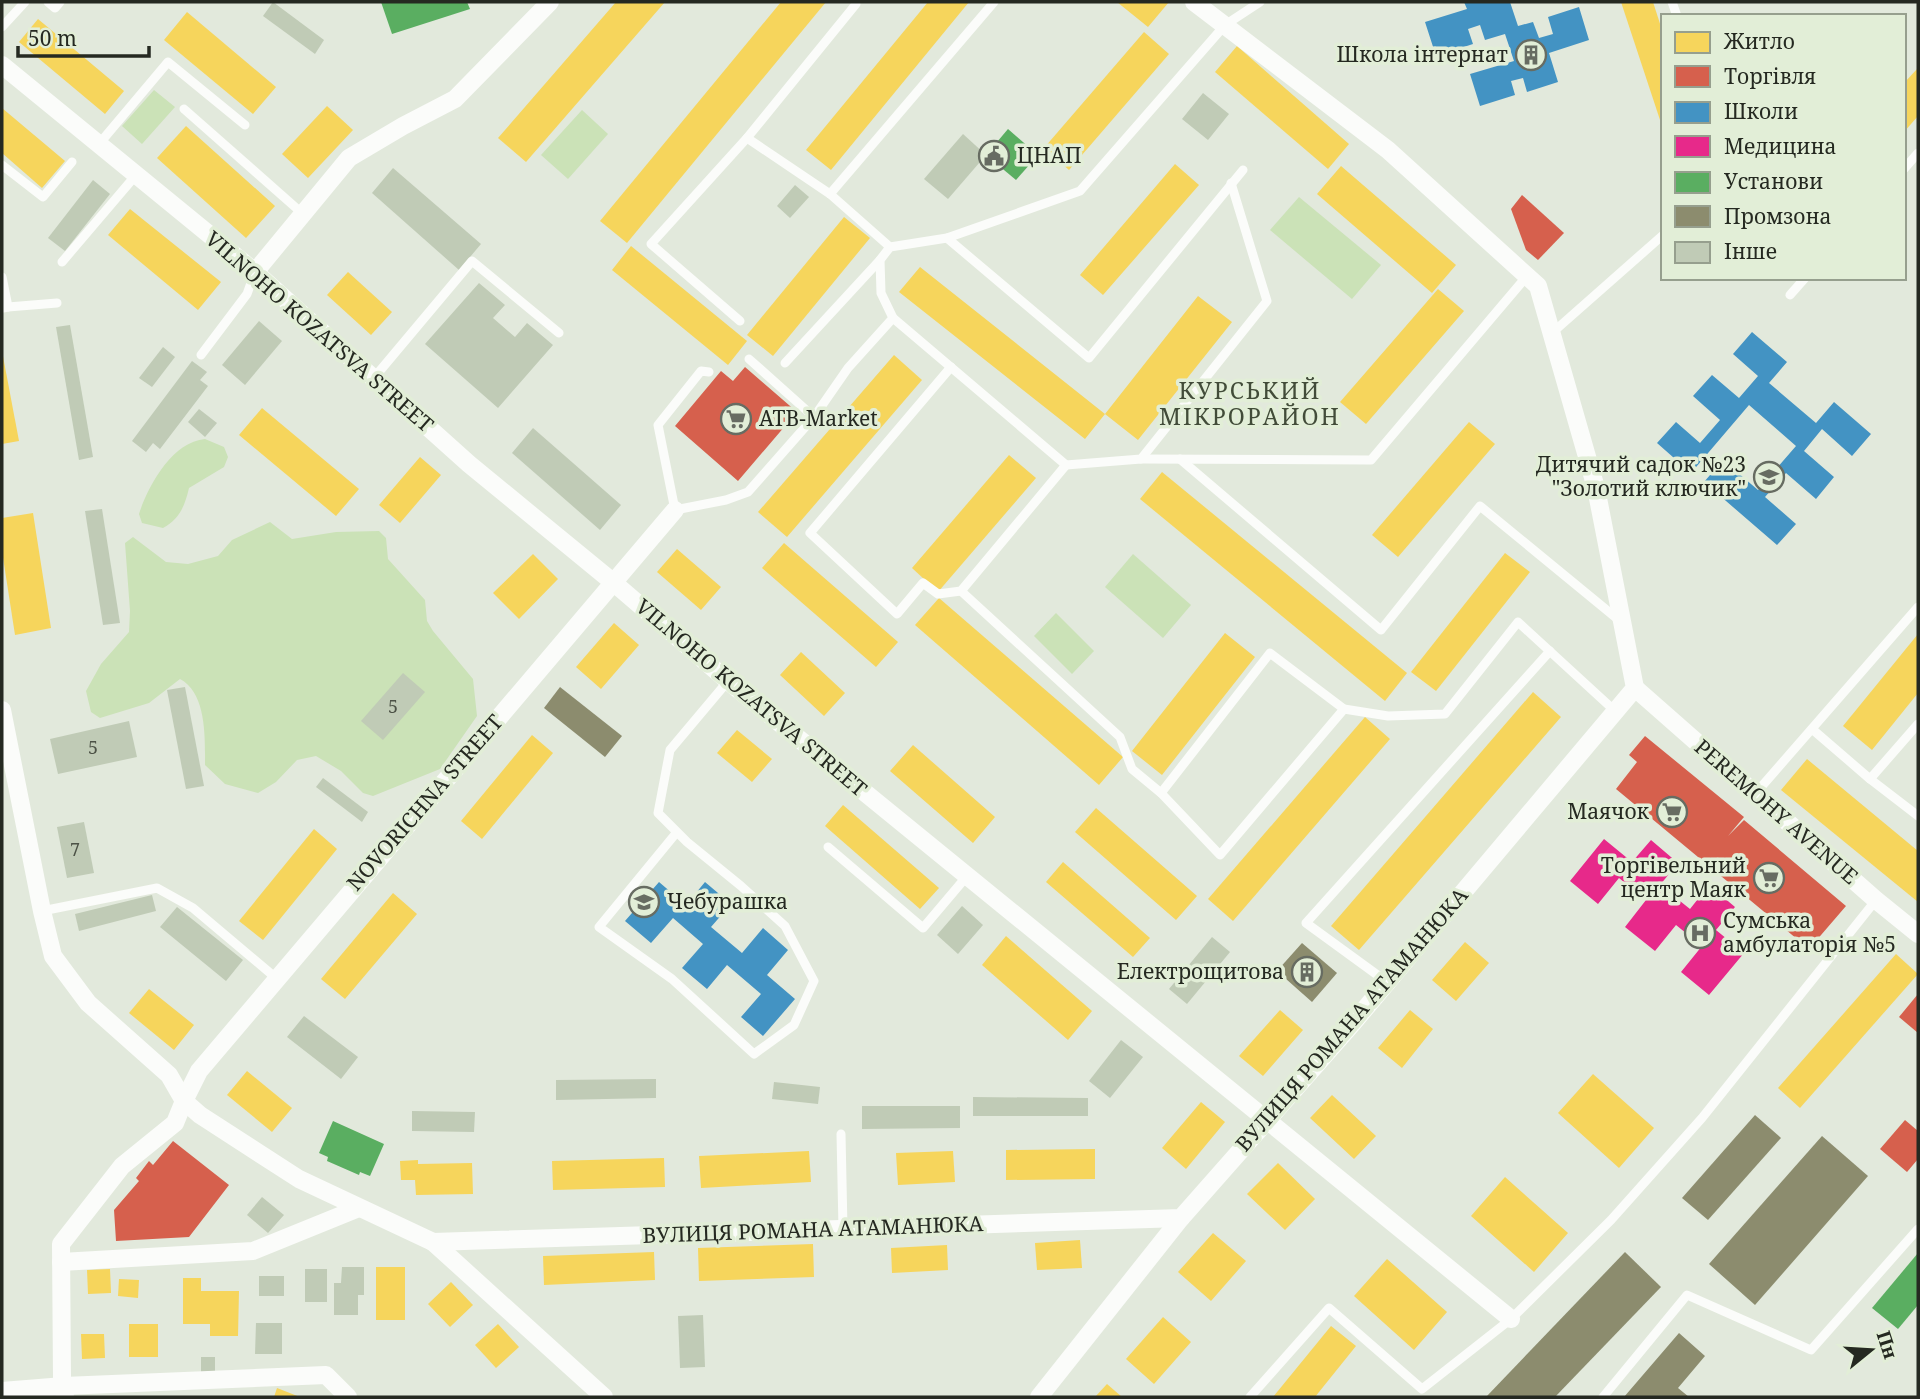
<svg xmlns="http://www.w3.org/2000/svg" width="1920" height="1399" font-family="'Noto Serif',serif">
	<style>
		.green { fill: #cbe2b7 }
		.homes { fill: #f6d55c }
		.shops { fill: #d6604d }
		.schools { fill: #4393c3 }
		.health { fill: #e7298a }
		.public { fill: #5aae61 }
		.industry { fill: #8c8c6e }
		.building { fill: #c0cbb6 }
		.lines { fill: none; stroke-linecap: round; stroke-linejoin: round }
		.lane { stroke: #fbfcfa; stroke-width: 9 }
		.street { stroke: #fbfcfa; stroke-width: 18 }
		.labels { text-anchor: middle; stroke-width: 7; stroke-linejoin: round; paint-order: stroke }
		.number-label { font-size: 18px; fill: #4c5246 }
		.poi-label { font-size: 21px; fill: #252921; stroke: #e2eed7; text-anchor: end }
		.street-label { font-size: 21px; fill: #252921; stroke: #e2eed7 }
		.neighbourhood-label { font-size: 23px; letter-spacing: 2px; fill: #424c39; stroke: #e2eed7 }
	</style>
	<rect width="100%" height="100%" fill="#e2e9dc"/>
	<g class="green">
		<polygon points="154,90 175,107 142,144 122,126"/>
		<polygon points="582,110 608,134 568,179 541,155"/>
		<polygon points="1299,197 1381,265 1352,299 1270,230"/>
		<path d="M 205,439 L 224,447 L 228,457 L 224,467 L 189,488 C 185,505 180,519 163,528 L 142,523 L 139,514 C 148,486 172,442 205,439 Z"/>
		<path d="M 270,522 L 292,539 L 336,532 L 379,531 L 386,538 L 388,559 L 425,600 L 427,621 L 433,631 L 473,679 L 477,716 L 440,769 L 373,796 L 363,793 L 341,771 L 316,756 L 297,760 L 276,782 L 258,793 L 225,784 L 205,765 C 205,739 207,693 180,679 L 149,703 L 100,718 L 91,712 L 86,691 L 101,664 L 129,632 L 130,611 L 125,543 L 133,537 L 166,562 L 188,564 L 218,556 L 232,540 Z"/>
		<polygon points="1133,554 1191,605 1163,638 1105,587"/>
		<polygon points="1056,613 1094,651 1072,674 1034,636"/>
	</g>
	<g class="homes">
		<polygon points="616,2 665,2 526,162 498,138"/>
		<polygon points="781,2 826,2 627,243 600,221"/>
		<polygon points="928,2 969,2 831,170 806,150"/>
		<polygon points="1117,2 1169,2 1148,27"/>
		<polygon points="1621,2 1653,2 1663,33 1663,129"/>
		<polygon points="187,12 276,87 253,114 164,40"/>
		<polygon points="38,19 124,91 105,114 19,42"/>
		<polygon points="1144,32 1169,54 1069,170 1044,148"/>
		<polygon points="1237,46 1349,144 1328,169 1215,72"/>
		<polygon points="1918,68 1918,116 1904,132 1904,83"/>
		<polygon points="327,106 353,130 308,178 282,154"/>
		<polygon points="2,108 65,161 42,188 2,153"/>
		<polygon points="186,126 275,206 246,238 157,158"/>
		<polygon points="1175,164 1199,185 1103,295 1080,275"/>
		<polygon points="1341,166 1456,265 1432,293 1317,194"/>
		<polygon points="130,209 221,282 198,310 108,235"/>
		<polygon points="844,217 870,238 773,356 747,335"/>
		<polygon points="631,246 747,341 728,365 612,270"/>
		<polygon points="920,267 1105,414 1198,296 1232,322 1138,440 1105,414 1085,439 899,292"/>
		<polygon points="348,272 392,312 371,335 327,295"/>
		<polygon points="1438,289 1464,311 1366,424 1340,402"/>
		<polygon points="2,351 19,441 2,444"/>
		<polygon points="894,355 922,380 787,537 758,512"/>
		<polygon points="262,408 359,489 336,516 239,435"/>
		<polygon points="1469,422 1495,444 1398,557 1372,535"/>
		<polygon points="1009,455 1036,478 938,592 912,568"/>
		<polygon points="420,457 441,475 400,523 379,505"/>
		<polygon points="1162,472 1407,673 1385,701 1140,499"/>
		<polygon points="33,513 51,628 15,635 2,551 2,518"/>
		<polygon points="784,543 898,642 876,667 762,568"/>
		<polygon points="677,549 721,587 701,610 657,572"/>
		<polygon points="1505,553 1530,572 1436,691 1411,672"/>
		<polygon points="533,554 558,579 519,619 493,593"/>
		<polygon points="939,598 1123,757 1099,785 915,625"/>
		<polygon points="614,623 639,645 601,689 576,667"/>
		<polygon points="1225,633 1255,657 1162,775 1132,751"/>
		<polygon points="1918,634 1918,693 1872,750 1843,726"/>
		<polygon points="801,652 845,693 824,716 780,675"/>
		<polygon points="1533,692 1561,717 1359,950 1331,926"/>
		<polygon points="1365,717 1390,739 1233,921 1208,899"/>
		<polygon points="737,730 772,759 752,782 717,753"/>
		<polygon points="532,735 553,753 482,839 461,821"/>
		<polygon points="913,745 995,817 973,843 890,771"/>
		<polygon points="1807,759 1918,851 1918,902 1781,790"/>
		<polygon points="843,805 939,888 920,909 825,826"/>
		<polygon points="1096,808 1197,896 1176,920 1075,832"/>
		<polygon points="314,829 337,849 263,940 239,921"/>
		<polygon points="1063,862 1150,938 1133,957 1046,882"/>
		<polygon points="393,893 417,914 345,999 321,979"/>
		<polygon points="1006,936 1092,1011 1068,1040 982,965"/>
		<polygon points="1465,942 1489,963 1456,1001 1432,980"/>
		<polygon points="1896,954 1918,974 1800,1108 1778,1088"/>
		<polygon points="149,989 194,1025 174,1050 129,1013"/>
		<polygon points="1280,1010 1303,1030 1263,1076 1239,1056"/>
		<polygon points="1410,1010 1433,1029 1402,1068 1378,1048"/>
		<polygon points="247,1071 292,1108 272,1132 227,1095"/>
		<polygon points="1593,1074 1654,1128 1619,1168 1558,1113"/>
		<polygon points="1332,1095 1376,1136 1354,1159 1310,1118"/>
		<polygon points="1201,1102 1225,1122 1186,1169 1162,1148"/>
		<polygon points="1095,1149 1095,1179 1006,1180 1006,1150"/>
		<polygon points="809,1151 811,1182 701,1188 699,1156"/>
		<polygon points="953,1151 955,1182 898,1185 896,1153"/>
		<polygon points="664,1158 665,1187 553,1190 552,1161"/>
		<polygon points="418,1160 418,1164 472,1163 473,1194 416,1195 415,1180 401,1180 400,1161"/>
		<polygon points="1278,1163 1315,1199 1285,1230 1247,1194"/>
		<polygon points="1505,1177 1568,1233 1534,1272 1471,1216"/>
		<polygon points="1213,1233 1246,1261 1211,1301 1178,1272"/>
		<polygon points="1080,1240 1082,1268 1037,1270 1035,1243"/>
		<polygon points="813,1244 814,1277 699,1281 698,1248"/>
		<polygon points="947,1245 948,1270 892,1273 891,1248"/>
		<polygon points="654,1252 655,1280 544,1285 543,1256"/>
		<polygon points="1387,1259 1447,1312 1414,1350 1354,1296"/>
		<rect x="376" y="1267" width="29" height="53"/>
		<polygon points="110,1269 111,1293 88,1294 87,1270"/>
		<polygon points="183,1278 201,1278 201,1291 239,1291 238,1336 210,1336 210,1324 183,1324"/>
		<polygon points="119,1279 139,1280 138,1298 118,1296"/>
		<polygon points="451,1282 473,1305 450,1327 428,1304"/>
		<polygon points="1163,1317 1191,1342 1154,1384 1126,1359"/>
		<rect x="129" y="1324" width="29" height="33"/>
		<polygon points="498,1324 519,1347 496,1368 475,1345"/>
		<polygon points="1331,1326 1356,1346 1315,1397 1273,1397"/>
		<polygon points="81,1334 104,1334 105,1358 82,1359"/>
		<polygon points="1107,1384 1122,1397 1095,1397"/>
		<polygon points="277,1388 300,1397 274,1397"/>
	</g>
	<g class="shops">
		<polygon points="1522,195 1564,233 1538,260 1526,250 1511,209"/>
		<polygon points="745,367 797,412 738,481 675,426 721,371 733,381"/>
		<polygon points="1645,736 1744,817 1728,836 1744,820 1846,906 1809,949 1616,789 1637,762 1629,755"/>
		<polygon points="1918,994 1918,1033 1899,1017"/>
		<polygon points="1905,1120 1918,1131 1918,1159 1907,1172 1880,1149"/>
		<polygon points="173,1141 229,1185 189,1237 116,1241 114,1210 139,1181 136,1178 149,1161 153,1165"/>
	</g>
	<g class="schools">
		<polygon points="1464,2 1510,2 1518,26 1533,22 1539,38 1553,34 1548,17 1579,7 1589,40 1549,53 1558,82 1527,92 1523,78 1511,81 1515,95 1480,106 1470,74 1514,61 1505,34 1485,40 1480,25 1468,29 1473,44 1436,56 1425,22 1467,9"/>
		<polygon points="1752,332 1787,362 1769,383 1816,423 1834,402 1871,434 1852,456 1822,429 1804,451 1834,477 1816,499 1786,473 1765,497 1796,524 1777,545 1704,482 1723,460 1758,490 1796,446 1749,405 1691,473 1657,443 1676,422 1700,443 1720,420 1693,396 1712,375 1739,398 1758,376 1733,354"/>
		<polygon points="659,882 686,905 705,882 731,904 711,927 742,953 763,928 788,950 767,975 795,999 763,1036 741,1017 761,994 727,965 707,989 682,968 703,944 673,918 651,943 625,921"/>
	</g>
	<polygon class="health" points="1604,839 1632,862 1651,840 1678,863 1660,885 1690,909 1709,885 1735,907 1716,930 1744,953 1709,995 1681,972 1702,946 1676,925 1655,951 1625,927 1646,900 1619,878 1598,904 1570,881"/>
	<g class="public">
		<polygon points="381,2 467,2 470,9 392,34"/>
		<polygon points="1008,129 1038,155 1016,180 986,155"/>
		<polygon points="333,1121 384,1144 370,1176 360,1172 359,1175 327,1161 328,1157 319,1153"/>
		<polygon points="1918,1253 1918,1305 1898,1329 1872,1308"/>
	</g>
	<g class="industry">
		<polygon points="560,687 622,736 605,757 544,708"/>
		<polygon points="1302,943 1337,973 1312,1002 1277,971"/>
		<polygon points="1755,1115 1781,1138 1708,1220 1682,1198"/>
		<polygon points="1822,1136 1868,1176 1755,1305 1709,1264"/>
		<polygon points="1625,1252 1661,1287 1555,1397 1486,1397"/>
		<polygon points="1679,1333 1705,1356 1678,1388 1689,1397 1624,1397"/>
	</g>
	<g class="building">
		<polygon points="273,2 324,40 315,54 263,16"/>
		<polygon points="1203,93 1229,114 1208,140 1182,119"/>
		<polygon points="963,134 986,155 948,199 924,179"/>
		<polygon points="393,168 481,244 459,270 372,193"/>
		<polygon points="93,180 110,194 65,251 48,238"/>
		<polygon points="795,185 809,197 790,218 777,206"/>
		<polygon points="479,283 505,305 493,318 515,337 527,323 553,345 498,408 425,344"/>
		<polygon points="259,321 282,341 245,385 222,365"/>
		<polygon points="70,325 93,457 79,460 56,327"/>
		<polygon points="163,347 175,357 152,387 139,378"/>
		<polygon points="192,361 207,372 200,380 208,386 160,449 153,443 146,452 132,441"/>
		<polygon points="199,409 217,423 205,437 188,422"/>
		<polygon points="533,428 621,505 600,530 512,453"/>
		<polygon points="102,509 120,623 103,625 85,511"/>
		<polygon points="403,673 425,692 383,740 361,721"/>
		<polygon points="185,687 204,786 186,789 167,690"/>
		<polygon points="129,721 137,757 58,774 50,739"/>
		<polygon points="323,778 368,812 362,822 316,787"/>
		<polygon points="84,822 94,873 67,878 57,827"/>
		<polygon points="152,895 156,911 79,931 75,914"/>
		<polygon points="962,906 983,925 958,954 937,935"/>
		<polygon points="177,907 243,960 226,981 160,927"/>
		<polygon points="1212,937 1230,952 1187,1004 1169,989"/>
		<polygon points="304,1016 358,1057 341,1079 287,1037"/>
		<polygon points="1121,1040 1143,1057 1110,1098 1089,1081"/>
		<polygon points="656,1079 656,1098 556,1100 556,1080"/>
		<polygon points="774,1082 820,1087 818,1104 772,1099"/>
		<polygon points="973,1097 1088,1098 1088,1116 973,1116"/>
		<polygon points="862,1106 960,1106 960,1128 862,1129"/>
		<polygon points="412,1111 475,1112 474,1132 412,1131"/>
		<polygon points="262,1197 284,1215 268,1233 247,1215"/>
		<polygon points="342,1267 364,1267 364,1295 358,1295 358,1315 334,1315 334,1283 341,1283"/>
		<rect x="305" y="1269" width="22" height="33"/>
		<rect x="259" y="1276" width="25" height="20"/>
		<polygon points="703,1315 705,1367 680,1368 678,1316"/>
		<polygon points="256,1323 282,1323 282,1354 255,1354"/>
		<rect x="201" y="1357" width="14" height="15"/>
	</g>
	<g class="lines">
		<g class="lane">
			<polyline points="48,2 55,8 60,2"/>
			<polyline points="1672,2 1677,16"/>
			<polyline points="856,4 747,138 830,194 890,247"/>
			<polyline points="2,27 25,2"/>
			<polyline points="184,109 303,214"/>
			<polyline points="99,144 168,62 245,125"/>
			<polyline points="2,165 43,197 72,162"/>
			<polyline points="1904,169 1918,153"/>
			<polyline points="830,194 994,2"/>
			<polyline points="947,238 1089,358 1243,170"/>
			<polyline points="62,262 136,175"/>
			<polyline points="2,277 8,307 3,308"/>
			<polyline points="1790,295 1805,278"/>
			<polyline points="8,307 57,303"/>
			<polyline points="893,318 1066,465 1141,459 1267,301 1231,183"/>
			<polyline points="740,321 651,244 747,138"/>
			<polyline points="1552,333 1663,235"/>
			<polyline points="201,355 247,294 255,272"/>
			<polyline points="749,359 814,417"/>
			<polyline points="785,363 880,260"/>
			<polyline points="951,367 810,533 897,614 923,583 938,594 961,591 1066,465"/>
			<polyline points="709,372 701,371 658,425 675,510 726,500 748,492 814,417 848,368 893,318 881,293 880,260 890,247 947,238 1080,191 1225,25 1260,2"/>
			<polyline points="373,379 472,261 559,333"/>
			<polyline points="1141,459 1371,460 1527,276"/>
			<polyline points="1180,459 1381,630 1480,506 1620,621"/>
			<polyline points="961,591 1120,737 1132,769 1161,793 1270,653 1344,709 1388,716 1445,714 1518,622 1615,711"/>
			<polyline points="1812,729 1870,779 1918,724"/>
			<polyline points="1870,779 1918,816"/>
			<polyline points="1161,793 1220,855 1344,709"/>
			<polyline points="1755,794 1918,607"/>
			<polyline points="677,832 599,927 672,979 754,1054 794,1025 814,981 785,926 741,886 687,842 658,813 670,750 728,681"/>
			<polyline points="828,847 923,928 967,876"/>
			<polyline points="42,911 157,888 193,908 276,978"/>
			<polyline points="1387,982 1306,923 1550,651"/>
			<polyline points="841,1134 843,1229"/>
			<polyline points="1250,1397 1329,1308 1422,1389 1511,1319 1611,1220 1702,1118 1876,900"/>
			<polyline points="1603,1397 1687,1295 1811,1350 1918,1229"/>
		</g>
		<g class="street">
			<polyline points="2,65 255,272 469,464 614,583 728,681 1511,1319"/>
			<polyline points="255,272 349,158 403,126 455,99 550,2"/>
			<polyline points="675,510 199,1071 184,1101 200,1115 299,1179 433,1242 1181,1218 1353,1023 1635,688 1596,488 1538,286 1388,150 1194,2"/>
			<polyline points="1635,688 1876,900 1918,934"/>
			<polyline points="2,710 42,911 53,956 88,1003 169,1075 184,1101 175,1123 122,1166 61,1244 62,1377 65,1397"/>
			<polyline points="433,1242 604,1397"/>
			<polyline points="61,1262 253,1251 359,1208"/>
			<polyline points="2,1391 64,1386 326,1375 348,1397"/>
			<polyline points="1039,1397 1181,1218"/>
		</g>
	</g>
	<defs>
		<g id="building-ring" transform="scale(1.575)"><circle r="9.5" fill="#e2eed7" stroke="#676c62" stroke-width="1.5"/><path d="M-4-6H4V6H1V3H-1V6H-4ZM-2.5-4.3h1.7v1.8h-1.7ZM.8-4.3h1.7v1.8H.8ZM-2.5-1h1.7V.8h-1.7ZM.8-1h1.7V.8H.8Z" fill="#676c62"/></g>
		<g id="civic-ring" transform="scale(1.575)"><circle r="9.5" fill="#e2eed7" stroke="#676c62" stroke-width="1.5"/><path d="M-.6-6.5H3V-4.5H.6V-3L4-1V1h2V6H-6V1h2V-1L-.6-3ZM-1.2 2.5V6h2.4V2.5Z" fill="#676c62"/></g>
		<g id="supermarket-ring" transform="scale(1.575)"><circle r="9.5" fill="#e2eed7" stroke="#676c62" stroke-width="1.5"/><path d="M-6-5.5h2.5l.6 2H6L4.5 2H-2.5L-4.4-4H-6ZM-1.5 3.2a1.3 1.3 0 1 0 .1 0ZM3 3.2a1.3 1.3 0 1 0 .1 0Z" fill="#676c62"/></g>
		<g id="school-ring" transform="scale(1.575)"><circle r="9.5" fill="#e2eed7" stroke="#676c62" stroke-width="1.5"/><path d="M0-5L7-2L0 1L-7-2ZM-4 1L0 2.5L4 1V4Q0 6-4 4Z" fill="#676c62"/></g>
		<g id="hospital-ring" transform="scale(1.575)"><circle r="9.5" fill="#e2eed7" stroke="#676c62" stroke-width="1.5"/><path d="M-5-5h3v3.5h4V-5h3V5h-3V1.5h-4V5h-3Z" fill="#676c62"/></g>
	</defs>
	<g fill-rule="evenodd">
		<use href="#building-ring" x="1531" y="55"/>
		<use href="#civic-ring" x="994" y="156"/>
		<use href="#supermarket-ring" x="736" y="419"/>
		<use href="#school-ring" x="1769" y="477"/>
		<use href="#supermarket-ring" x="1672" y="812"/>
		<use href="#supermarket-ring" x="1769" y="878"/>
		<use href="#school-ring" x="644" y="902"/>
		<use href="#hospital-ring" x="1700" y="933"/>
		<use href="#building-ring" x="1307" y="972"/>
	</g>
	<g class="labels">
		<g class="number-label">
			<text x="393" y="713">5</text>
			<text x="93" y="754">5</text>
			<text x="75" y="856">7</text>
		</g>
		<g class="poi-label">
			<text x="1508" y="62">Школа інтернат</text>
			<text x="1017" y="163" text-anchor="start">ЦНАП</text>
			<text x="759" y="426" text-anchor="start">ATB-Market</text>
			<text x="1746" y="472">Дитячий садок №23<tspan x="1746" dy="24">"Золотий ключик"</tspan></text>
			<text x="1649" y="819">Маячок</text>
			<text x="1746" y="873">Торгівельний<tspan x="1746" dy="24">центр Маяк</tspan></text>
			<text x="667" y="909" text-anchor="start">Чебурашка</text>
			<text x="1723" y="928" text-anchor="start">Сумська<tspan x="1723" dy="24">амбулаторія №5</tspan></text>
			<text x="1284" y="979">Електрощитова</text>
		</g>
		<g class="street-label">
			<text transform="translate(319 332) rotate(41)" y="7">VILNOHO KOZATSVA STREET</text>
			<text transform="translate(751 698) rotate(40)" y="7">VILNOHO KOZATSVA STREET</text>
			<text transform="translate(425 803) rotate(-49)" y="7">NOVORICHNA STREET</text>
			<text transform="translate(1776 812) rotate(41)" y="7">PEREMOHY AVENUE</text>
			<text transform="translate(1352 1020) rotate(-49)" y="7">ВУЛИЦЯ РОМАНА АТАМАНЮКА</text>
			<text transform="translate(813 1230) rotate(-2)" y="7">ВУЛИЦЯ РОМАНА АТАМАНЮКА</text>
		</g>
		<g class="neighbourhood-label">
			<text x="1250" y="399">КУРСЬКИЙ<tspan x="1250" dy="26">МІКРОРАЙОН</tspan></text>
		</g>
	</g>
	<rect width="1920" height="1399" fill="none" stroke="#252921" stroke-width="7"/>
	<rect x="1661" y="14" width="245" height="266" fill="#e2eed7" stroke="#969f8e" stroke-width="2"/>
	<rect x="1675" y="32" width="35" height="21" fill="#f6d55c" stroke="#969f8e" stroke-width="2"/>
	<text x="1724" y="49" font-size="21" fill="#252921">Житло</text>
	<rect x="1675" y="66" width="35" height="21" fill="#d6604d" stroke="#969f8e" stroke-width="2"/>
	<text x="1724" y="84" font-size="21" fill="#252921">Торгівля</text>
	<rect x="1675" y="102" width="35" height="21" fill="#4393c3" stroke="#969f8e" stroke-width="2"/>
	<text x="1724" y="119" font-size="21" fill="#252921">Школи</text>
	<rect x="1675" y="136" width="35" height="21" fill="#e7298a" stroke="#969f8e" stroke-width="2"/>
	<text x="1724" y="154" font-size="21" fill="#252921">Медицина</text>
	<rect x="1675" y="172" width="35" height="21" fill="#5aae61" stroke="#969f8e" stroke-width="2"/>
	<text x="1724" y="189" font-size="21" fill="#252921">Установи</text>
	<rect x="1675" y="206" width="35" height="21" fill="#8c8c6e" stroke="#969f8e" stroke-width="2"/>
	<text x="1724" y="224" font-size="21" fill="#252921">Промзона</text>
	<rect x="1675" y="242" width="35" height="21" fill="#c0cbb6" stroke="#969f8e" stroke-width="2"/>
	<text x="1724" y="259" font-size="21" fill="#252921">Інше</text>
	<g transform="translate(1871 1350) rotate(72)" stroke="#e2eed7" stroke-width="5" paint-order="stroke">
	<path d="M0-5L12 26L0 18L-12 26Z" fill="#252921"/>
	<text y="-10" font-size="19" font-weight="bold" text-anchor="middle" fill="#252921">Пн</text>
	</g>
	<path d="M18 46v10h131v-10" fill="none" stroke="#252921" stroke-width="3.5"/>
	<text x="28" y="46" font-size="21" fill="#252921" stroke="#e2eed7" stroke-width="5" paint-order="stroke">50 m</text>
</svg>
